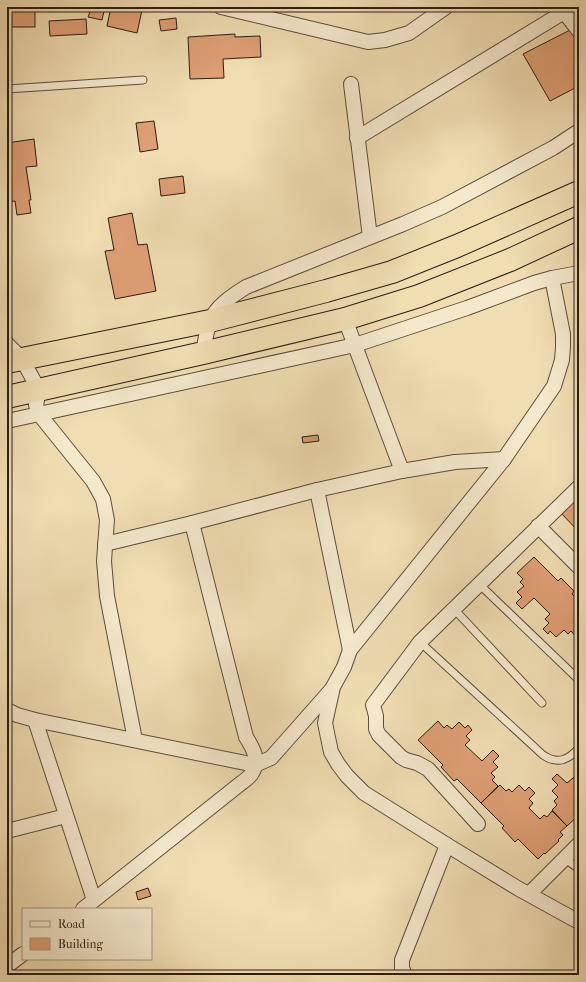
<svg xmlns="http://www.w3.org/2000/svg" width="586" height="982" font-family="'IM FELL French Canon',serif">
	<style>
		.building { fill: #df9f74; stroke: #291e15 }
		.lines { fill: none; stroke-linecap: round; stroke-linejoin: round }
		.service-casing { stroke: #5b4e3c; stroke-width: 9 }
		.minor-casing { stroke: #5b4e3c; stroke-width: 16 }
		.trunk-casing { stroke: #291e15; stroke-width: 24 }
		.service { stroke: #f5e9cd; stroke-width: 7 }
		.minor { stroke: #f5e9cd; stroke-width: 14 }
		.trunk { stroke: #f0ddb2; stroke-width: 22 }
	</style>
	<rect width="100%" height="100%" fill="#f0ddb2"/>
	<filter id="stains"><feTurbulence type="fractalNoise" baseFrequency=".005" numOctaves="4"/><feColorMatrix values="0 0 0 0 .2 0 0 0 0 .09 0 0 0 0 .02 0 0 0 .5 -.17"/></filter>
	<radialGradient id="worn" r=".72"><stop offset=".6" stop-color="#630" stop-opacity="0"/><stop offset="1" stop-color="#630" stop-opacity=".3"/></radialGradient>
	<g class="building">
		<rect x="7" y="7" width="28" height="20"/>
		<polygon points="63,7 105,7 102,20 88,17 90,12"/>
		<polygon points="111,7 128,7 142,10 137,33 107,26"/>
		<polygon points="176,18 177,29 161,31 159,20"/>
		<polygon points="86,19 87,34 50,36 49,21"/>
		<polygon points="570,30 579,45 579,86 550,101 523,54"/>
		<polygon points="235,34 235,37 260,36 261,57 223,59 224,78 190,79 188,37"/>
		<polygon points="154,121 158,149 140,152 136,123"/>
		<polygon points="34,139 37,166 26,167 31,200 29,200 31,213 17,215 15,201 7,202 7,143"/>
		<polygon points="183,176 185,193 161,196 159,179"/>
		<polygon points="132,213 138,245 147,244 156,291 115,299 105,251 114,250 108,218"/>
		<polygon points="318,435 319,441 303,443 302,437"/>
		<polygon points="577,497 579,498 579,532 561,513"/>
		<polygon points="534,557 558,581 561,578 574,591 572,594 579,601 579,636 577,638 571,631 568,634 564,630 556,637 550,631 548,634 543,629 549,623 545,619 550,614 534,598 522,609 516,603 522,597 517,592 524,586 520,582 523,579 517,573"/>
		<polygon points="438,721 444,728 447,725 452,729 459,722 465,728 468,725 472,730 466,736 470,740 465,745 482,761 493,750 499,756 493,762 498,767 491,773 495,777 492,780 498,786 481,803 457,779 454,781 441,767 443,765 418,740"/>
		<polygon points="579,773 579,815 567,826 552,810 557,805 554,801 558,797 552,791 558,785 552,779 557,774 567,783"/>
		<polygon points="500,785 506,791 509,789 512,792 519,785 525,791 529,787 535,793 529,799 533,803 529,808 540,819 544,815 547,817 552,811 567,826 560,832 563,835 558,840 559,841 545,854 544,853 538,859 518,839 515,842 502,828 504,826 481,803"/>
		<polygon points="148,888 151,896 138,900 136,892"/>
	</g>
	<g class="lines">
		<g class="service-casing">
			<g id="service">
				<polyline points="7,89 143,80"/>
				<polyline points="7,332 9,345"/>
				<polyline points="479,584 579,680"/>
				<polyline points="454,609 542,703"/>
				<path d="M 420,642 L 543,755 C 558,765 568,760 579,748"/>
				<polyline points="564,858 579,869"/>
			</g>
		</g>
		<g class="minor-casing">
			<g id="minor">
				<polyline points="221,7 368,42 385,40 409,33 446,7"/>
				<polyline points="558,7 564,12 579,31"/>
				<polyline points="351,84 370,237"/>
				<polyline points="357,138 564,12"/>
				<polyline points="552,278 563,334 563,347 562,360 554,386 504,459 350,650 344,667 333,687 325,723 331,752 338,764 347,776 364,793 447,845 519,889 579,922"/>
				<polyline points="345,319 402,471"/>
				<polyline points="7,344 22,359 39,390 36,405 39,414 93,481 103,499 107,520 104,561 107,596 135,740"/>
				<path d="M 203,353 C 205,343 206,331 210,322 C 215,307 233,295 246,287 L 403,224 L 442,207 L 553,148 L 579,131"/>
				<polyline points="7,421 355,345 467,308 534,283 552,278 579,273"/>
				<polyline points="317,490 350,650"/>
				<polyline points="538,526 579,567"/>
				<polyline points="105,544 192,523 317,490 402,471 455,462 504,459"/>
				<polyline points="7,710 17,715 35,720 255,765 271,758 332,689"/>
				<polyline points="35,720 94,900"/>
				<polyline points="478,824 428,769 417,763 406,760 401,757 379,735 376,729 376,716 373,705 420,642 579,487"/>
				<polyline points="7,831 66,816"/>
				<polyline points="529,894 579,844"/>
				<path d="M 83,909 L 240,784 C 244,781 250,777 252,773 C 260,760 253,748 246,737 L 192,523"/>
				<polyline points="7,966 23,954"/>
				<polyline points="405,975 402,968 402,960 447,845"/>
			</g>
		</g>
		<g class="trunk-casing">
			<g id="trunk">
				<polyline points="7,362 210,321 326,291 392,272 457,246 579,192"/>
				<polyline points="7,397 203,353 345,319 419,296 510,260 579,228"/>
			</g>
		</g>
		<use href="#service" class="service"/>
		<use href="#minor" class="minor"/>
		<use href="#trunk" class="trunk"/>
	</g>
	<rect width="586" height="982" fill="none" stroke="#f0ddb2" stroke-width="24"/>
	<rect x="8" y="8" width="570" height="966" fill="none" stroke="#291e15" stroke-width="2"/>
	<rect x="12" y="12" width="562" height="958" fill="none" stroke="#291e15"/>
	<rect x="22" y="908" width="130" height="52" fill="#f5e9cd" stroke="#a39883"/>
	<rect x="30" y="921" width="20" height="6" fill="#f5e9cd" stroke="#a39883"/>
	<text x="58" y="928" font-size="12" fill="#291e15">Road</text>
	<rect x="30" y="938" width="20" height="12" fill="#df9f74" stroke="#a39883"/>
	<text x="58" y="948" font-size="12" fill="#291e15">Building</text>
	<rect width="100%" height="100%" filter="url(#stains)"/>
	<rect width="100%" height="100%" fill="url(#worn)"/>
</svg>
